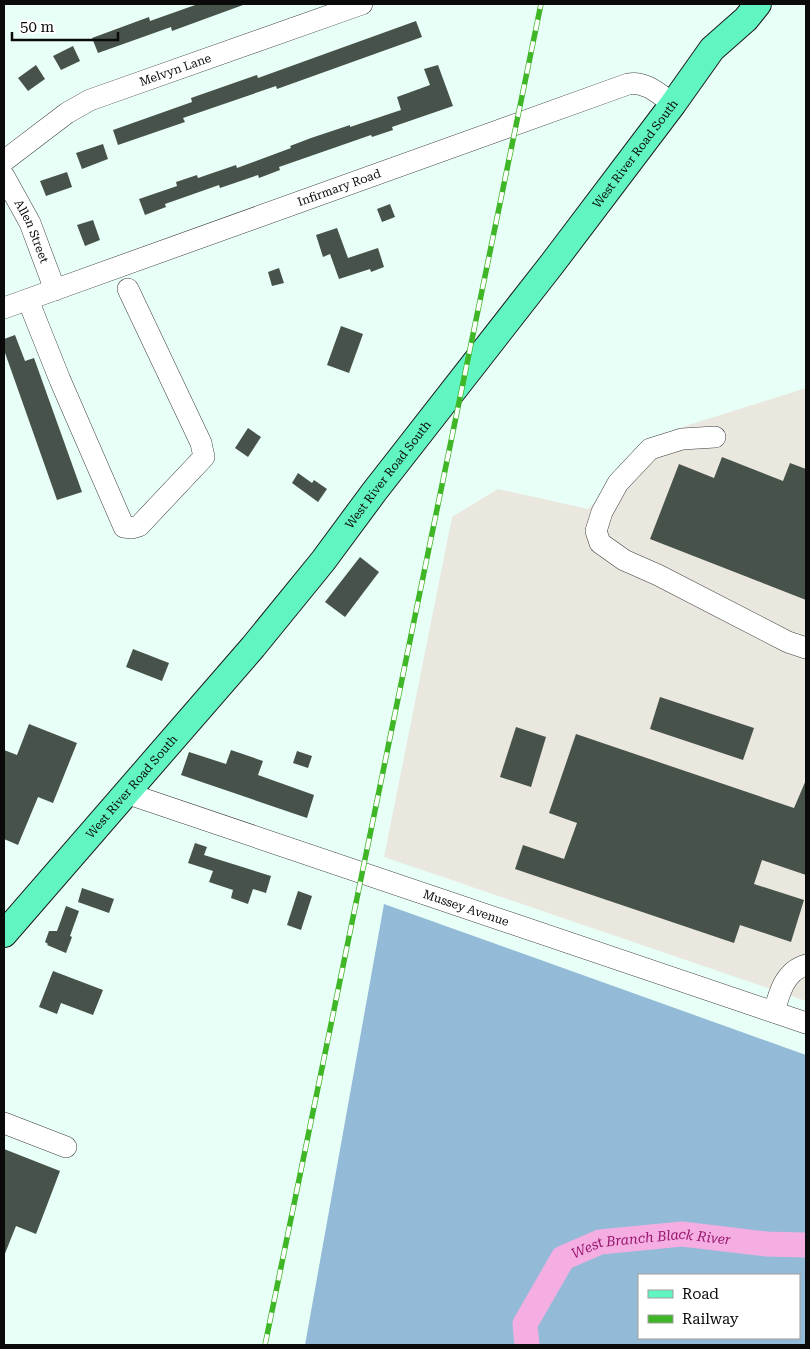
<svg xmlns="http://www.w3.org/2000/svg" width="810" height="1349" font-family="'Roboto Serif',serif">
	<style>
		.industrial { fill: #eae7de }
		.forest { fill: #93bad7; fill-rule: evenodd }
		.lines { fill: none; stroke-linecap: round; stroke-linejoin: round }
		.river { stroke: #f4aee2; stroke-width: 25 }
		.building { fill: #47534a }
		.minor-casing { stroke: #3d3d3d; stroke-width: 22 }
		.major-casing { stroke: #1b1b1b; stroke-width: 28 }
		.minor { stroke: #fff; stroke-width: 21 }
		.major { stroke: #61f6c1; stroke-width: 26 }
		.rail-casing { stroke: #3eb626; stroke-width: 5.5 }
		.rail { stroke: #fff; stroke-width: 4; stroke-dasharray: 11; stroke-linecap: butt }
		.labels { text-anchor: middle; stroke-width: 5; stroke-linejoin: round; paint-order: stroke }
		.street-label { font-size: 12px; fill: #0a0a0a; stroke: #fff }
		.water-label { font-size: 14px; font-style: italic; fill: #98186f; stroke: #fff }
	</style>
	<rect width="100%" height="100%" fill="#e8fff8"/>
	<polygon class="industrial" points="806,388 806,1001 384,857 452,517 498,489 588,509 676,429"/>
	<path class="forest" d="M 384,904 L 806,1055 L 806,1345 L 305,1345 ZM 639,1275 L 799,1275 L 799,1338 L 639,1338 Z"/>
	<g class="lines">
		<path class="river" id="s1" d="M 527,1345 L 525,1324 L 563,1258 L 600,1242 L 682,1234 L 766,1244 L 806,1245"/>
	</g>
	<g class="building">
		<polygon points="198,4 243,4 243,5 172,31 171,27 98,53 92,38 149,17 150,21"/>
		<polygon points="416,21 422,37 277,89 276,86 183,118 185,122 118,145 113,130 192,102 191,98 257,75 258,78"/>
		<polygon points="73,46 80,61 61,70 53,56"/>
		<polygon points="36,65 45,79 28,91 18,78"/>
		<polygon points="438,65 453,106 392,127 393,130 372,137 371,135 279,167 280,170 259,178 258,175 220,188 219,185 165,204 166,207 145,215 139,199 177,186 176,182 197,175 198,178 236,165 237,168 291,148 290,146 311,138 350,125 350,127 401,110 397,97 430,85 424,69"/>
		<polygon points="103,144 108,159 82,169 76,153"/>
		<polygon points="67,172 72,187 46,196 40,181"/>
		<polygon points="390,204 395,217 382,222 377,209"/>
		<polygon points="93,220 100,240 85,246 77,225"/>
		<polygon points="337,228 348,258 378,248 384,267 371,272 370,269 339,279 330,254 323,257 316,235"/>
		<polygon points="279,268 284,283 272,286 268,272"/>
		<polygon points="341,326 363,334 349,373 327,365"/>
		<polygon points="15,335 25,361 34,358 82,492 57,500 4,350 4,339"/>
		<polygon points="248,428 261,437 248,457 235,448"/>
		<polygon points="722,457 783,481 790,463 806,469 806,600 650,539 679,464 714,478"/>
		<polygon points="298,473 312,483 314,480 327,489 318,502 292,483"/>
		<polygon points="360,557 379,572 345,617 325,602"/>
		<polygon points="133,649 169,663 162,681 126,667"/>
		<polygon points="660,697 754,728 743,760 650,729"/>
		<polygon points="29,724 77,743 53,803 38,797 18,845 4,839 4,750 17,755"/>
		<polygon points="516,727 546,737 531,787 500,777"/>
		<polygon points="576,734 794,808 806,780 806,875 762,860 754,884 804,900 791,942 740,925 734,943 515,869 523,845 564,859 577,823 549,813"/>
		<polygon points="231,750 263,761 258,775 314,795 307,818 181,775 189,752 226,764"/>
		<polygon points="297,751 312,756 308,768 293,763"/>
		<polygon points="195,843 207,847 204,855 271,876 266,893 253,889 248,904 231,898 233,890 209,882 213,871 188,863"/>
		<polygon points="82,888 114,899 109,913 78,902"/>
		<polygon points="298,891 312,896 301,930 287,925"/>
		<polygon points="66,906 79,911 70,936 72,937 66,953 47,945 48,944 45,942 49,931 57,931"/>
		<polygon points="53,971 103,990 93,1015 61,1003 57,1014 39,1007"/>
		<polygon points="4,1149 60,1171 36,1234 16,1226 4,1256"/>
	</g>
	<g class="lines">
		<g class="minor-casing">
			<g id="minor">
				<path id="s2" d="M 4,161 L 67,113 L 90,100 L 362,4"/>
				<path id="s3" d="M 4,176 L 30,223 L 55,290"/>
				<polyline points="28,300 60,380 124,527 132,528 139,526 204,457 201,443 128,289"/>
				<path id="s4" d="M 4,308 L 628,84 C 646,81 659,94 673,104"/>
				<polyline points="715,437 682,439 650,449 618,483 602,512 596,531 600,543 624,560 658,575 788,642 806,648"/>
				<path id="s5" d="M 126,793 L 806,1023"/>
				<path d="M 774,1012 C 779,993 785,971 806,965"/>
				<polyline points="4,1123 66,1147"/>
			</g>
		</g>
		<g class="major-casing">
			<g id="major">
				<path id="s6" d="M 4,934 L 253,647 L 323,561 L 374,492 L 552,264 L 673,104 L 712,49 L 746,19 L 758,4"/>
			</g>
		</g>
		<use href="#minor" class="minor"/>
		<use href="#major" class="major"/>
		<g class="rail-casing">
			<polyline id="rail" points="265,1345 541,4"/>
		</g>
		<use href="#rail" class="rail"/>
	</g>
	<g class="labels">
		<g class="street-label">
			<text dy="4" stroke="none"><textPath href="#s2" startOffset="196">Melvyn Lane</textPath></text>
			<text dy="4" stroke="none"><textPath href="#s6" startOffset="1004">West River Road South</textPath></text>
			<text dy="4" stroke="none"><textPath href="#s4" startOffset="356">Infirmary Road</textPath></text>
			<text dy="4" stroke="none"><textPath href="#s3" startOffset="62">Allen Street</textPath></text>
			<text dy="4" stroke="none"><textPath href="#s6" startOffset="599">West River Road South</textPath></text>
			<text dy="4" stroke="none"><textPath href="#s6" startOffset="195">West River Road South</textPath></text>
			<text dy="4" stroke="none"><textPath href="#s5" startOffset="359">Mussey Avenue</textPath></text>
		</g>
		<g class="water-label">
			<text dy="5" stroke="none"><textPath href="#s1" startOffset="188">West Branch Black River</textPath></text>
		</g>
	</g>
	<rect width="810" height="1349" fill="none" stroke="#0a0a0a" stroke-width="10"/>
	<rect x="638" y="1274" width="162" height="65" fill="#ffffff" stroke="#9d9d9d"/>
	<rect x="648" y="1290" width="25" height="8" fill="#61f6c1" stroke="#9d9d9d"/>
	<text x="682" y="1299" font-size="15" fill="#0a0a0a">Road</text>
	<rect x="648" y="1315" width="25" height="8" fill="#3eb626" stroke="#9d9d9d"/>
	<text x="682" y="1324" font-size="15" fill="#0a0a0a">Railway</text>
	<path d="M12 32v8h106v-8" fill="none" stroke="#0a0a0a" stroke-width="2.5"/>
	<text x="20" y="32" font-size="15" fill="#0a0a0a" stroke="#ffffff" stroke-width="4" paint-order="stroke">50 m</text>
</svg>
